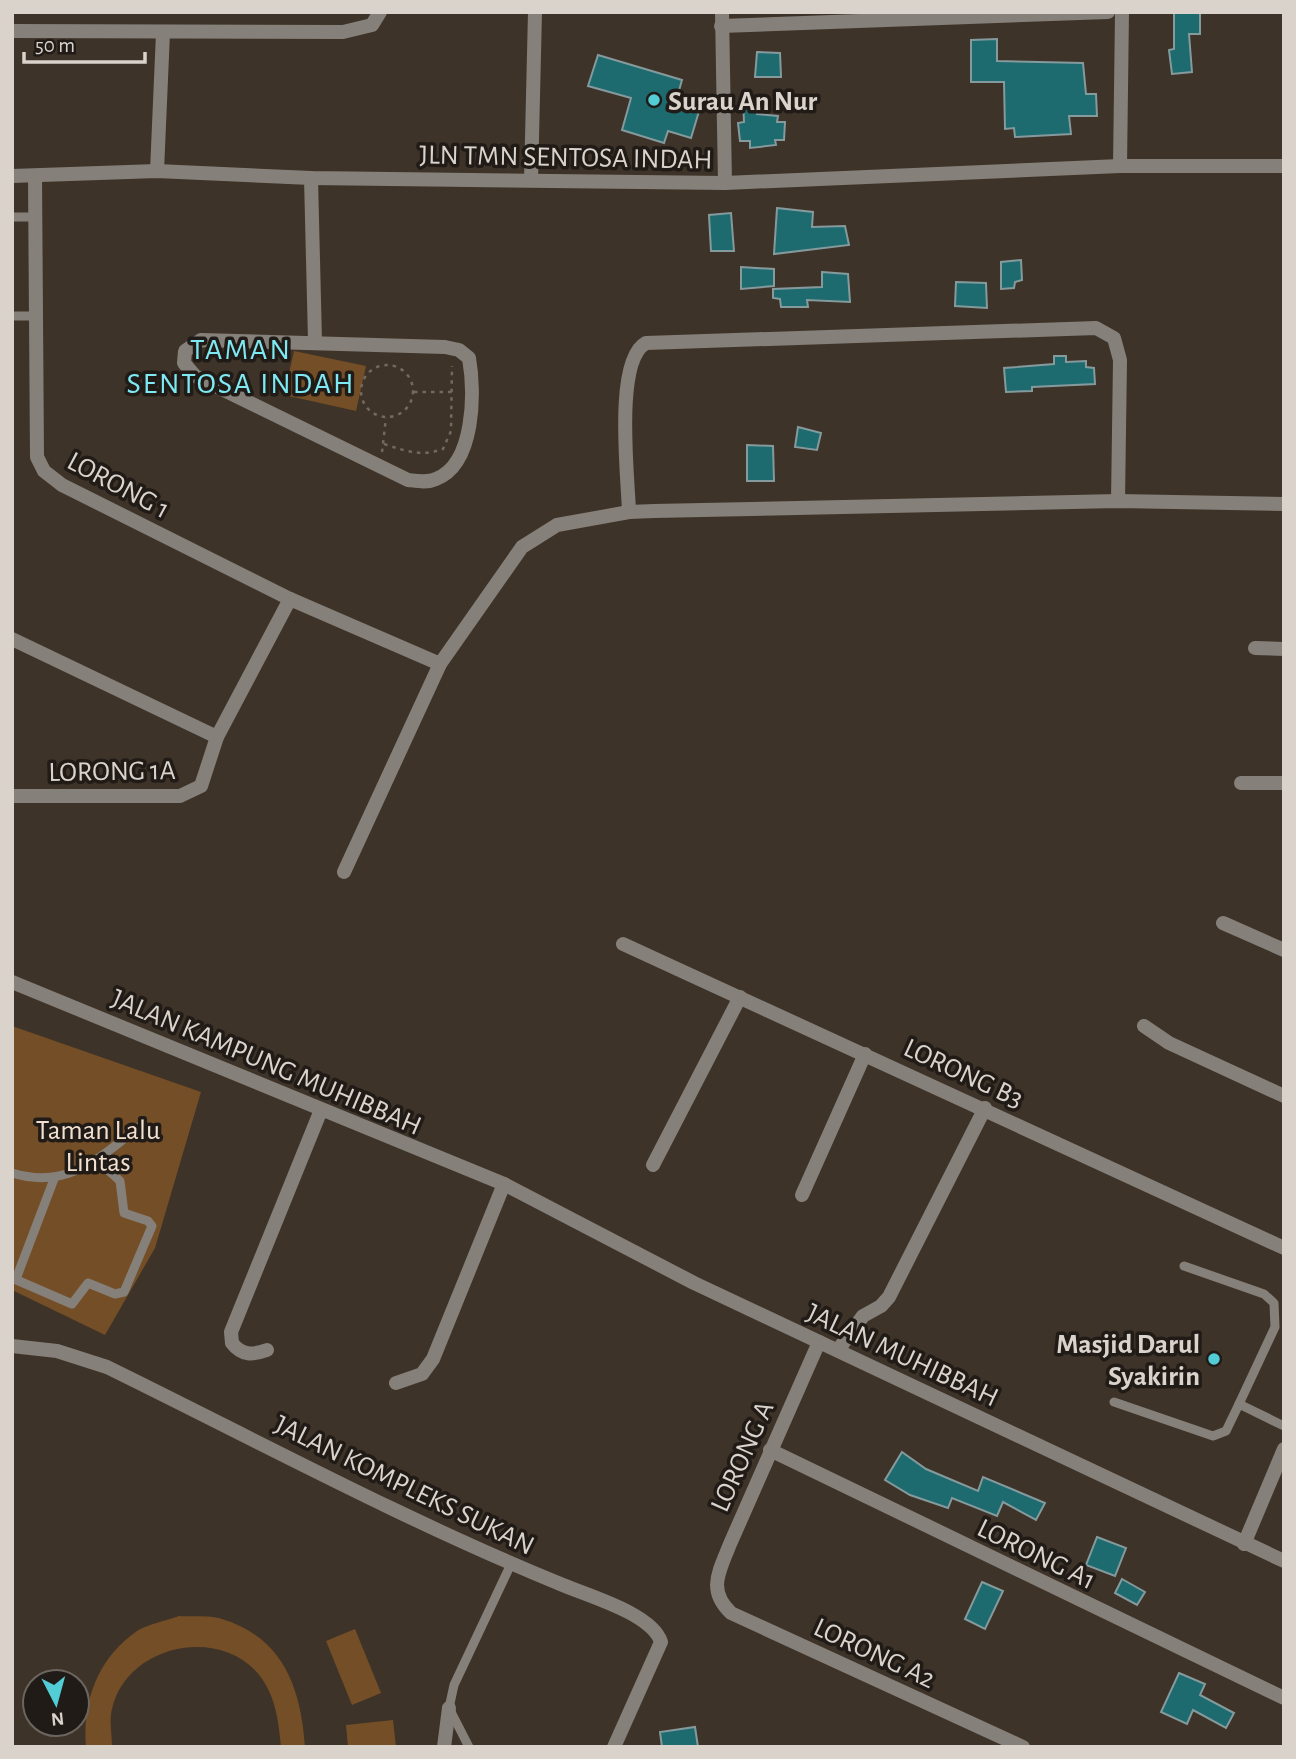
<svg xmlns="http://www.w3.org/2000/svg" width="1296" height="1759" font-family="'Alegreya Sans',sans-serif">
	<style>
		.green { fill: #744e26 }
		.building { fill: #1d6a6f; stroke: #859a9c; stroke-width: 2 }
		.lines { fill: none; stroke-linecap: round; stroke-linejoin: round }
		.path { stroke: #72695f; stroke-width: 2.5; stroke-dasharray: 3.5 5; stroke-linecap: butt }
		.lane { stroke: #86807a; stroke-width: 9 }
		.street { stroke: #86807a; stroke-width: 14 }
		.poi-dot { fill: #52ccd5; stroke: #211b17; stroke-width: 2.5 }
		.labels { text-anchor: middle; stroke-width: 7; stroke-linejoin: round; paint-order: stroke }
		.poi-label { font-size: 28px; font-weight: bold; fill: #dad3cc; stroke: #211b17; text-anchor: start }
		.street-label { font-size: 28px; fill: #dad3cc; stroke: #211b17 }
		.park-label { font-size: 28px; fill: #f2e0d0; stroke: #211b17 }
		.neighbourhood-label { font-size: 30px; letter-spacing: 2px; fill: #7ee9f2; stroke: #211b17 }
	</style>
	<rect width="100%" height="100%" fill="#3e3328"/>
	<g class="green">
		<polygon points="294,351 366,366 356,411 284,395"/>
		<polygon points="12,1026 201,1092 155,1248 105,1335 12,1290"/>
		<path d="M 179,1616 C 192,1617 210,1615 222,1619 C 284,1638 301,1689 305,1747 L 281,1747 C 279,1727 277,1707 268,1689 C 236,1623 128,1639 112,1709 C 109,1720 112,1735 112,1747 L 86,1747 C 82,1701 98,1658 137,1631 C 148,1624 166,1621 179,1616 Z"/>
		<polygon points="355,1629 381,1693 352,1705 326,1641"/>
		<polygon points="393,1720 396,1747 348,1747 346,1725"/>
	</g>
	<g class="building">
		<polygon points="1174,12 1200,12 1200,34 1189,34 1192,72 1172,74 1169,50 1174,49"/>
		<polygon points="997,39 997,61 1083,63 1086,94 1096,94 1097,116 1069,116 1071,134 1015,137 1014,128 1005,129 1004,82 971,82 971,40"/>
		<polygon points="757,52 780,53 781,77 755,77"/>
		<polygon points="598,55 682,80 676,101 700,108 691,138 668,131 664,143 622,130 631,98 588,86"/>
		<polygon points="743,100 756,100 757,114 778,116 777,122 785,122 784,140 775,140 776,145 750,148 750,141 740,141 738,123 744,122"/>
		<polygon points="777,208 813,212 812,227 845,226 849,245 774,254"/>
		<polygon points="731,213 734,251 711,251 709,215"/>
		<polygon points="1021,260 1022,280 1015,282 1014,288 1001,289 1001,262"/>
		<polygon points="741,267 774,269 774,286 741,289"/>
		<polygon points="822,272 848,274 850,302 807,300 808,307 781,307 780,299 773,298 773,289 822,287"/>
		<polygon points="956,282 986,283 987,308 955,306"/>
		<polygon points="1054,356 1066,356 1066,362 1086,361 1086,367 1094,368 1095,384 1032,387 1032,391 1006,392 1004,368 1054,364"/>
		<polygon points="798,427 821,433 817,450 795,447"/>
		<polygon points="747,445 773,446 774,481 747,481"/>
		<polygon points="902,1452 926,1469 978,1491 983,1477 1045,1503 1036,1520 1003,1502 997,1516 952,1498 948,1508 910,1495 885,1480"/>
		<polygon points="1097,1537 1126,1548 1115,1576 1086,1565"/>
		<polygon points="1122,1579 1145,1592 1137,1605 1115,1593"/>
		<polygon points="982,1582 1003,1591 985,1629 965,1619"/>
		<polygon points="1179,1673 1205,1684 1200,1695 1234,1713 1226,1728 1193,1710 1187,1724 1161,1712"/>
		<polygon points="695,1727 698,1747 662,1747 660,1732"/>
	</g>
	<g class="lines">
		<g class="path">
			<circle cx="387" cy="391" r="26"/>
			<polyline points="414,392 455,392"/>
			<path d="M 384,444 C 406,451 420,457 443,449 L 451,431 L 452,366"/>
			<polyline points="382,452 386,418"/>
		</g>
		<g class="lane">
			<polyline points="12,217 35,217"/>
			<polyline points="12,316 35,316"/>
			<path d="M 12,1173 C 67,1190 98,1159 139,1127"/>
			<polyline points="1184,1266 1264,1294 1274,1303 1275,1327 1239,1404"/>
			<polyline points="12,1278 72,1304 88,1283 115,1294 124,1292 152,1226 148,1221 124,1213 120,1181 97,1160"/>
			<polyline points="16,1279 54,1179"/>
			<polyline points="1114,1402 1213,1436 1226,1431 1239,1404 1284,1426"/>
			<polyline points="469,1747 449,1708 454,1685 511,1564"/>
		</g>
		<g class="street">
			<polyline points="722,12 725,183"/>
			<polyline points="721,26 1108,12"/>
			<polyline points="12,31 343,32 372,25 380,12"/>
			<polyline points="1120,166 1122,12"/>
			<polyline points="157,171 163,33"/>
			<polyline points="12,176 157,171 311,178 725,183 1120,166 1284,166"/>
			<polyline points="35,176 37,457 44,471 62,485 290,599 440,664"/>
			<polyline points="311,178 315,341"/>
			<polyline points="531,180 535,12"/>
			<path d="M 201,340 L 445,347 L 459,350 L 469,358 C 475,392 475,464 436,479 C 427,483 417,481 408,480 L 195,376 L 184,363 L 185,351 Z"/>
			<path d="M 629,512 C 628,477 614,360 646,343 L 1096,328 L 1114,338 L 1120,360 L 1118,501"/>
			<polyline points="12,639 217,737"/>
			<polyline points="1255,648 1284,649"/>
			<polyline points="1241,783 1284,783"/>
			<polyline points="12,796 180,796 201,786 217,737 290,599"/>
			<polyline points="344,872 440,664 522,547 557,525 629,512 654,511 1118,501 1284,504"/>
			<polyline points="1223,923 1284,950"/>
			<polyline points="623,944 1284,1248"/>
			<polyline points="12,982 504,1184 694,1283 1284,1561"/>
			<polyline points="1144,1026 1169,1043 1284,1096"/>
			<polyline points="653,1165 740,997"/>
			<polyline points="802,1195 865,1054"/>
			<path d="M 819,1342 L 730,1544 C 719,1572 707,1590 731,1613 L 1023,1747"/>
			<path d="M 12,1346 L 57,1351 L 107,1367 C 256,1440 404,1520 558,1583 C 585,1595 652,1613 661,1642 L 614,1747"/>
			<path d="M 267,1350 C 253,1355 242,1356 232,1343 L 231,1332 L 321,1110"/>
			<polyline points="838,1350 863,1316 881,1306 889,1297 985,1108"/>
			<polyline points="396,1383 422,1374 433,1359 504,1184"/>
			<polyline points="770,1450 1284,1698"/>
			<polyline points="1244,1544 1284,1449"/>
			<polyline points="444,1747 449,1708"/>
		</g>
	</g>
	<g class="poi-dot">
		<circle cx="654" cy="100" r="7"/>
		<circle cx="1214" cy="1359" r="7"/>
	</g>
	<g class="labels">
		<g class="poi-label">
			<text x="668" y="110">Surau An Nur</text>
			<text x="1200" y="1353" text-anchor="end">Masjid Darul<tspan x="1200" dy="32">Syakirin</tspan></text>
		</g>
		<g class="street-label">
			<text transform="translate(566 156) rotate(1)" y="10">JLN TMN SENTOSA INDAH</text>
			<text transform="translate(119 484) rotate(28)" y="10">LORONG 1</text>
			<text transform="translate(112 770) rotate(-1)" y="10">LORONG 1A</text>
			<text transform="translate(267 1061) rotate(23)" y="10">JALAN KAMPUNG MUHIBBAH</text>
			<text transform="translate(964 1072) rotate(25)" y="10">LORONG B3</text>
			<text transform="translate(903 1354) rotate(25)" y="10">JALAN MUHIBBAH</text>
			<text transform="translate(741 1456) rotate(-66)" y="10">LORONG A</text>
			<text transform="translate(405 1484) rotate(26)" y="10">JALAN KOMPLEKS SUKAN</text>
			<text transform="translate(1037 1553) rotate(26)" y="10">LORONG A1</text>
			<text transform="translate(875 1652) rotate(25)" y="10">LORONG A2</text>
		</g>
		<g class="park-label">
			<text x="98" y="1139">Taman Lalu<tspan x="98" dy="32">Lintas</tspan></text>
		</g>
		<g class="neighbourhood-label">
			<text x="241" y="359">TAMAN<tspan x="241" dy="34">SENTOSA INDAH</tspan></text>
		</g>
	</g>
	<rect width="1296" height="1759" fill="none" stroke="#dad3cc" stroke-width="28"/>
	<g transform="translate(56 1703) rotate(174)"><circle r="33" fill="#211b17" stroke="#6b655f" stroke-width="2"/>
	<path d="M0-5L12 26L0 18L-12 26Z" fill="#52ccd5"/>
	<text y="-10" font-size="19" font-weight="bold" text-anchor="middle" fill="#dad3cc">N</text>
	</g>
	<path d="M24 52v10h121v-10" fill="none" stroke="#dad3cc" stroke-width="3.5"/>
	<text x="35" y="52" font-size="21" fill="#dad3cc" stroke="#211b17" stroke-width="5" paint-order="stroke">50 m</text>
</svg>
